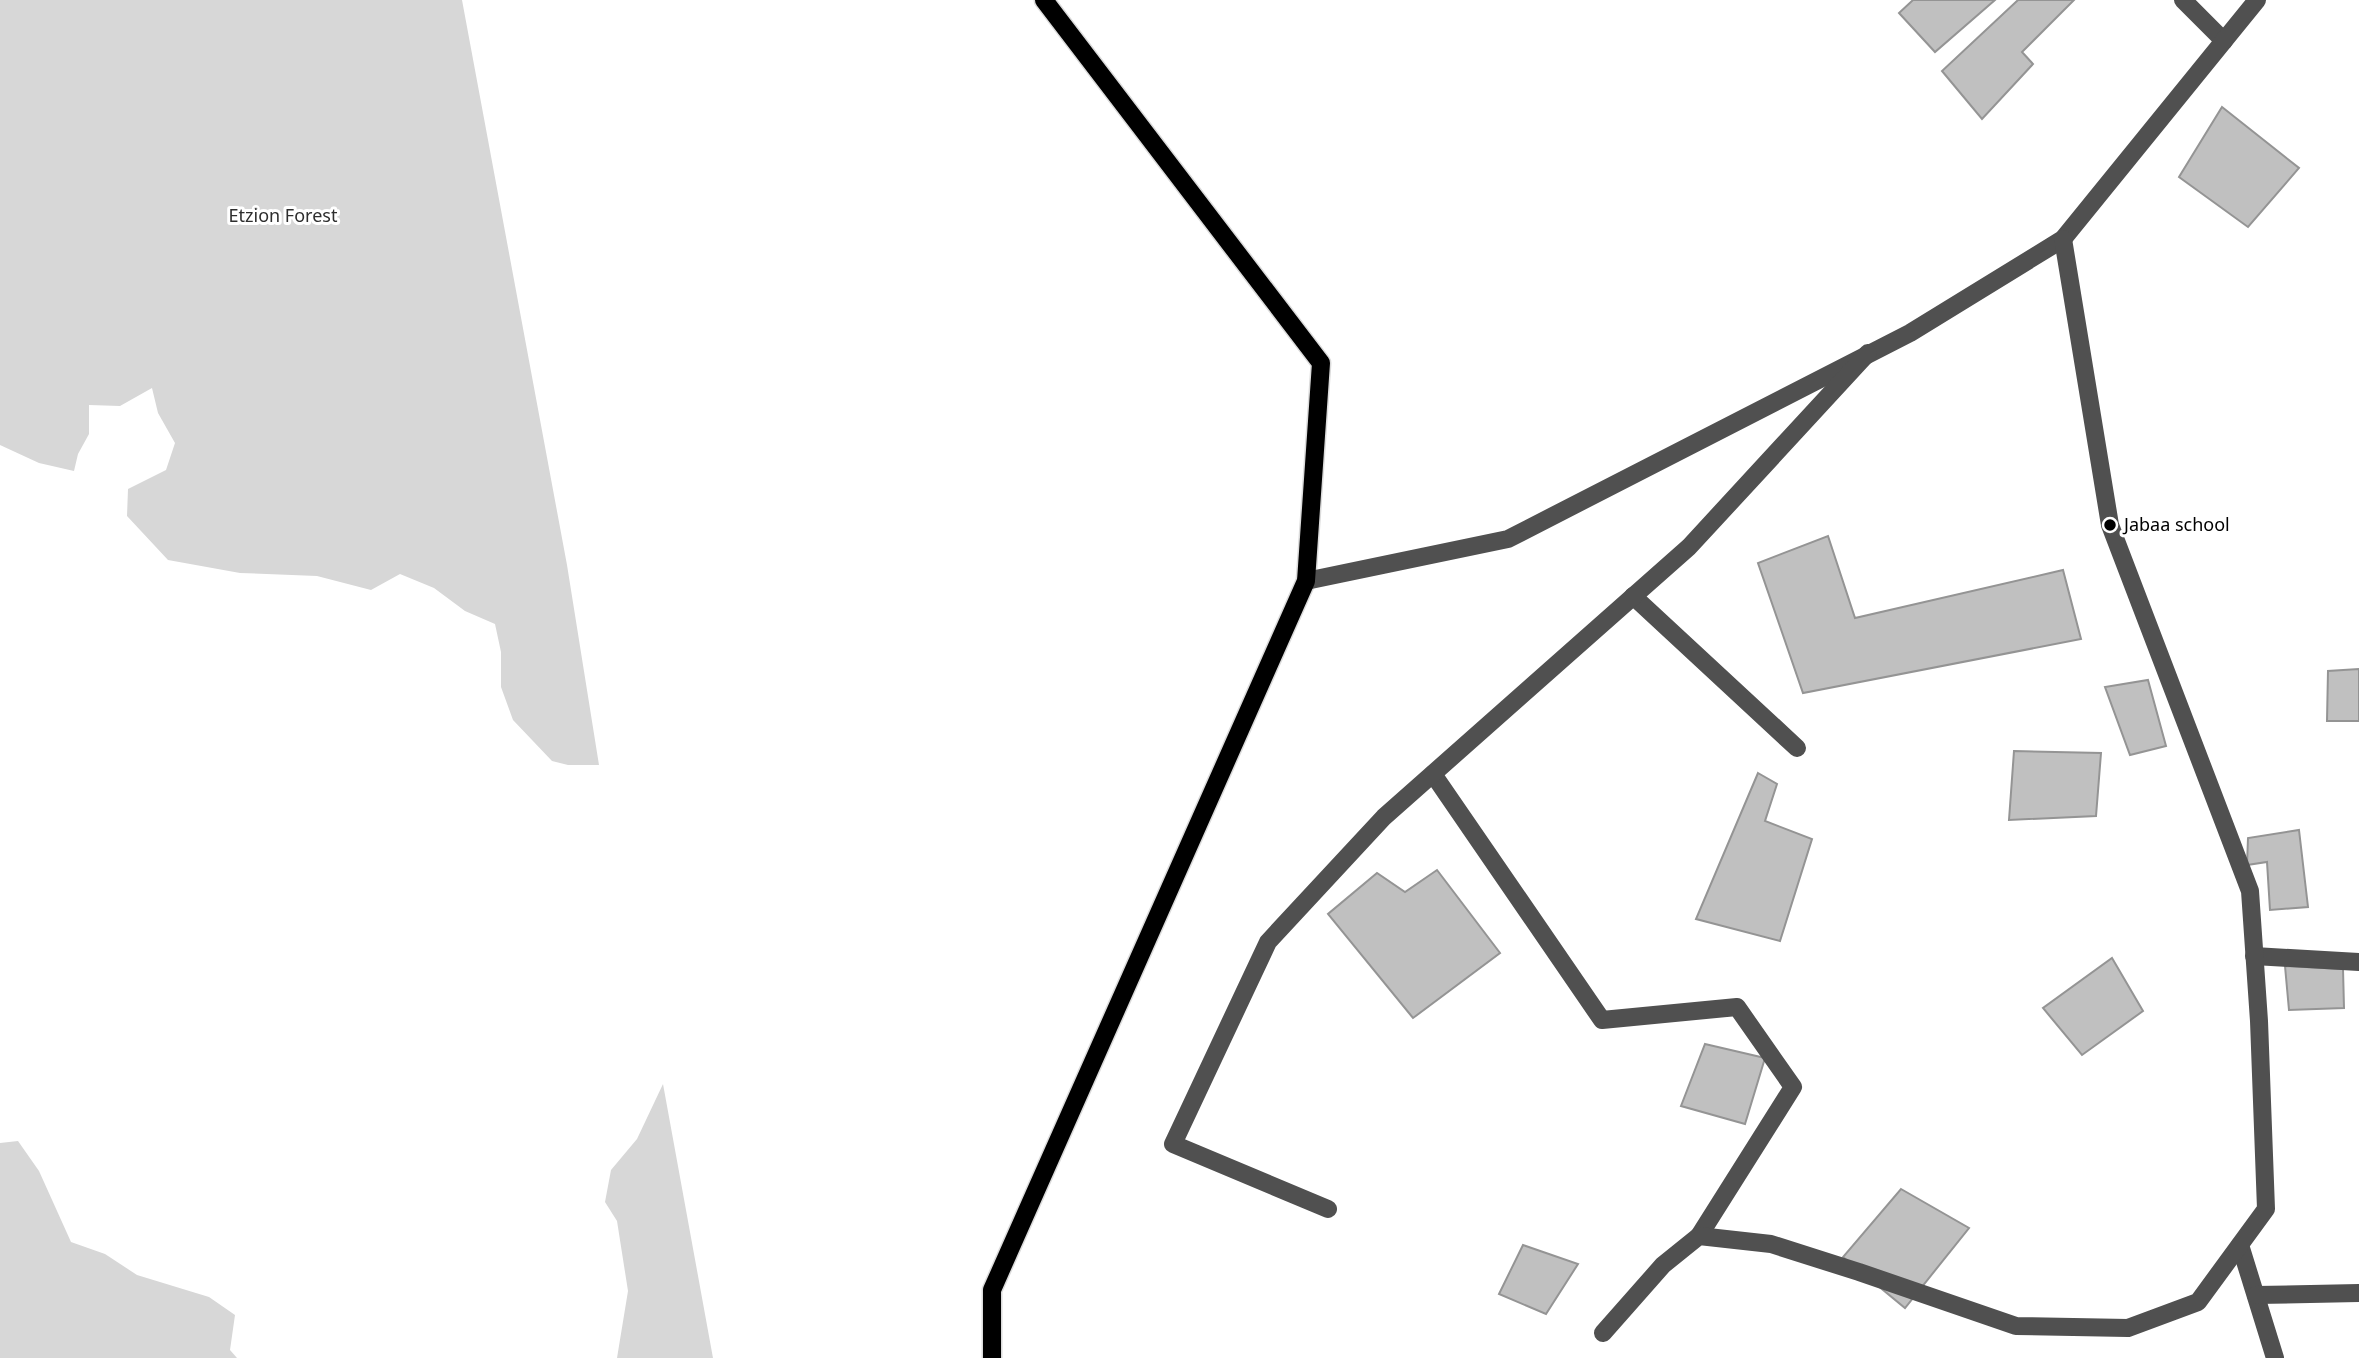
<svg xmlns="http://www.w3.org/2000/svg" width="2359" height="1358" font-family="'Noto Sans',sans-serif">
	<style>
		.green { fill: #d7d7d7 }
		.building { fill: #c0c0c0; stroke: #949494; stroke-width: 2 }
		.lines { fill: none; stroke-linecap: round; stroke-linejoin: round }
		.major-casing { stroke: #dbdbdb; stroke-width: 21 }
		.minor { stroke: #505050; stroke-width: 18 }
		.major { stroke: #000; stroke-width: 18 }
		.poi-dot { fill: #000; stroke: #fff; stroke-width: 2.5 }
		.labels { text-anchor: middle; stroke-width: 6; stroke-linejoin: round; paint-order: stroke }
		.park-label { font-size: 18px; fill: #2e2e2e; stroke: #fff }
		.poi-label { font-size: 18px; fill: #000; stroke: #fff; text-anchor: start }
	</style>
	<rect width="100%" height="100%" fill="#fff"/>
	<g class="green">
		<polygon points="0,0 462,0 567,565 599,765 568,765 552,761 513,720 501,687 501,652 495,624 465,611 434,588 400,574 371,590 317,576 240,573 168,560 127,516 128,489 166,470 175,443 158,413 152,388 120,406 89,405 89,434 78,454 74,471 39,463 0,445"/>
		<polygon points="663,1084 713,1358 617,1358 628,1291 617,1221 605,1202 611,1170 637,1139"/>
		<polygon points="18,1141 39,1171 71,1242 105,1254 137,1275 209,1297 235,1315 230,1350 237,1358 0,1358 0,1143"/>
	</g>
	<g class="building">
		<polygon points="1913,0 1995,0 1935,52 1899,13"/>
		<polygon points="2018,0 2074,0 2022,52 2033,64 1982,119 1942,71"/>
		<polygon points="2222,107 2299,168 2248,227 2179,177"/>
		<polygon points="1828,536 1855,618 2063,570 2081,639 1803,693 1758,563"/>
		<polygon points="2359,669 2359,721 2327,721 2328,671"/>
		<polygon points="2148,680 2166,746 2130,755 2105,687"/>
		<polygon points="2014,751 2101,753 2096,816 2009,820"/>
		<polygon points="1758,773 1777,784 1765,821 1812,839 1780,941 1696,919"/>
		<polygon points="2299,830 2308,907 2270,910 2267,862 2247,865 2248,838"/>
		<polygon points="1437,870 1500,953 1413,1018 1328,914 1377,873 1405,892"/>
		<polygon points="2112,958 2143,1011 2082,1055 2043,1008"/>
		<polygon points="2285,966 2343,969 2344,1008 2289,1010"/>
		<polygon points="1705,1044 1765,1058 1745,1124 1681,1106"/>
		<polygon points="1901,1189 1969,1228 1905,1308 1843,1257"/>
		<polygon points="1523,1245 1578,1264 1546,1314 1499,1294"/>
	</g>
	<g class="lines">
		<g class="major-casing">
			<polyline id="major" points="992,1358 992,1290 1306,581 1321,363 1044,0"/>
		</g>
		<g class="minor">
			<polyline points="2183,0 2224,41"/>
			<polyline points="1306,581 1508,539 1910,333 2063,239 2257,0"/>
			<polyline points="1633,596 1797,748"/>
			<polyline points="1433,774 1602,1020 1737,1007 1793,1087 1699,1236"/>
			<polyline points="2254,956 2359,962"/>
			<polyline points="1328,1209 1173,1144 1268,942 1384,817 1689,547 1868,353"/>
			<polyline points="2240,1245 2275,1358"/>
			<polyline points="2256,1295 2359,1293"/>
			<polyline points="1603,1333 1663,1265 1699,1236 1771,1244 1859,1272 2016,1326 2128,1328 2198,1302 2266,1209 2259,1021 2250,891 2110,525 2063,239"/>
		</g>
		<use href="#major" class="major"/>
	</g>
	<circle class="poi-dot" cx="2110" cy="525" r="7"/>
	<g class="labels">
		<g class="park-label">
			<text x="283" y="222">Etzion Forest</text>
		</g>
		<g class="poi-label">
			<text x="2124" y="531">Jabaa school</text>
		</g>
	</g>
</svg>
